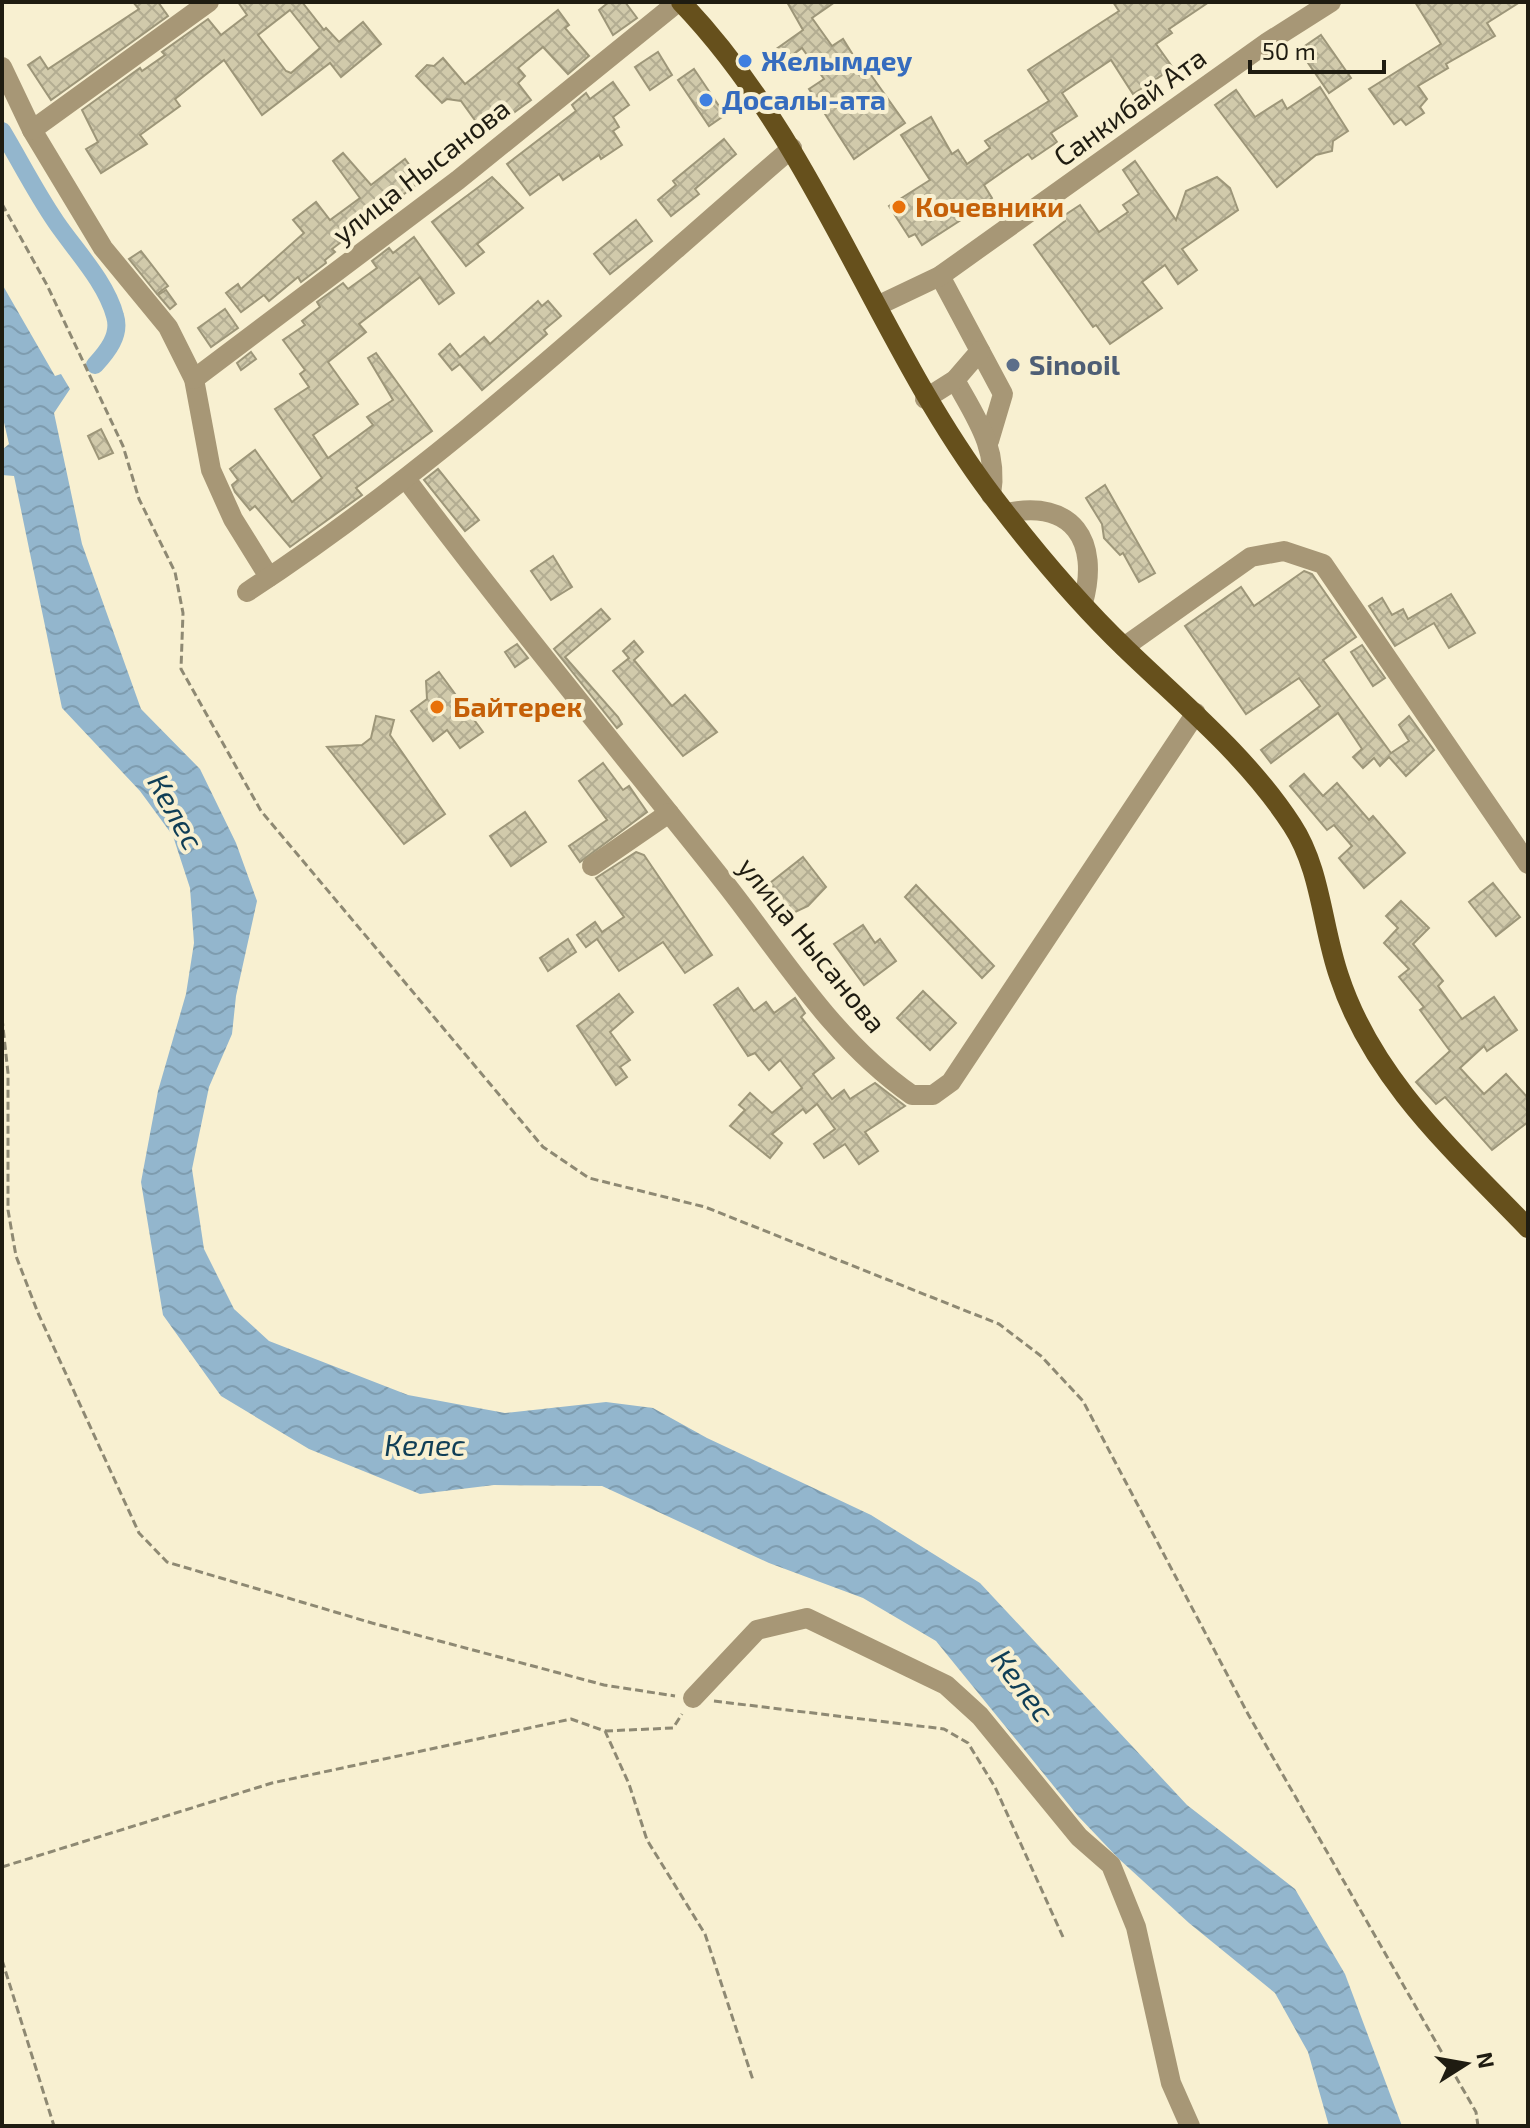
<svg xmlns="http://www.w3.org/2000/svg" width="1530" height="2128" font-family="'Exo 2',sans-serif">
	<style>
		.water { fill: url(#water-waves) }
		.lines { fill: none; stroke-linecap: round; stroke-linejoin: round }
		.canal { stroke: #93b6cd; stroke-width: 18 }
		.building { fill: url(#building-cross-hatch); stroke: #9d9679; stroke-width: 2; fill-rule: evenodd }
		.path { stroke: #8e8973; stroke-width: 3; stroke-dasharray: 8 4; stroke-linecap: butt }
		.minor { stroke: #a79776; stroke-width: 20 }
		.major { stroke: #66501c; stroke-width: 20 }
		.shop-dot { fill: #3f7fe0; stroke: #f8f0d1; stroke-width: 3 }
		.food-dot { fill: #e8710a; stroke: #f8f0d1; stroke-width: 3 }
		.service-dot { fill: #5c6f8a; stroke: #f8f0d1; stroke-width: 3 }
		.labels { text-anchor: middle; stroke-width: 8; stroke-linejoin: round; paint-order: stroke }
		.shop-label { font-size: 28px; font-weight: bold; fill: #366cbe; stroke: #f8f0d1; text-anchor: start }
		.street-label { font-size: 28px; fill: #1f1c11; stroke: #f8f0d1 }
		.food-label { font-size: 28px; font-weight: bold; fill: #c56008; stroke: #f8f0d1; text-anchor: start }
		.service-label { font-size: 28px; font-weight: bold; fill: #4e5e75; stroke: #f8f0d1; text-anchor: start }
		.water-label { font-size: 30px; font-style: italic; fill: #0f3e56; stroke: #f8f0d1 }
	</style>
	<defs>
		<pattern id="water-waves" width="16" height="10" patternUnits="userSpaceOnUse" patternTransform="scale(2)"><rect width="16" height="10" fill="#93b6cd"/><path d="M0 5q4-4 8 0t8 0" fill="none" stroke="#7e9caf"/></pattern>
		<pattern id="building-cross-hatch" width="8" height="8" patternUnits="userSpaceOnUse" patternTransform="scale(2)"><rect width="8" height="8" fill="#d1caab"/><path d="M0 0l8 8M0 8l8-8" fill="none" stroke="#b3ad92"/></pattern>
	</defs>
	<rect width="100%" height="100%" fill="#f8f0d1"/>
	<polygon class="water" points="2,284 55,376 61,374 70,389 54,413 82,544 141,709 200,769 236,843 257,901 236,996 232,1034 209,1087 192,1169 204,1249 234,1309 269,1341 408,1395 505,1413 606,1402 653,1408 707,1438 871,1515 980,1583 1187,1805 1295,1889 1345,1974 1402,2126 1329,2126 1308,2052 1275,1993 1189,1923 1119,1859 1078,1816 936,1641 863,1598 769,1563 602,1486 494,1485 420,1494 309,1449 221,1396 163,1315 141,1182 158,1091 186,994 194,943 190,888 173,836 140,791 62,708 14,476 2,475 2,450 9,444 2,414"/>
	<g class="lines">
		<path class="canal" d="M 2,131 C 20,161 36,193 56,222 C 75,250 106,282 115,316 C 121,335 107,352 95,365"/>
	</g>
	<g class="building">
		<polygon points="133,2 158,2 168,16 51,100 28,65 40,57 48,69 139,9"/>
		<path d="M 238,2 L 302,2 L 324,30 L 326,28 L 339,42 L 363,22 L 381,44 L 341,77 L 330,63 L 262,115 L 224,60 L 175,99 L 180,106 L 140,135 L 147,144 L 101,173 L 86,149 L 98,142 L 82,110 L 140,68 L 142,71 L 165,55 L 162,52 L 208,19 L 221,35 L 247,15 ZM 290,10 L 320,48 L 291,73 L 286,71 L 258,35 Z"/>
		<polygon points="609,2 625,2 637,18 613,35 599,10"/>
		<polygon points="787,2 835,2 812,18 832,46 843,39 863,71 866,68 905,123 854,159 809,89 824,79 802,48 780,64 772,52 803,30"/>
		<polygon points="1113,2 1209,2 1169,29 1172,33 1156,44 1173,68 1133,94 1111,60 1062,93 1077,116 1051,133 1057,142 1032,159 1028,154 984,185 992,198 978,209 922,245 915,234 909,237 889,206 930,180 901,135 931,117 952,154 958,150 967,164 990,148 985,141 1049,101 1028,70 1119,11"/>
		<polygon points="1415,2 1520,2 1487,23 1495,36 1446,64 1448,68 1418,86 1427,99 1420,107 1424,113 1406,125 1401,119 1394,124 1369,89 1441,44"/>
		<polygon points="558,10 569,25 565,28 589,56 568,74 543,47 518,68 525,76 518,83 531,100 485,134 461,101 447,99 442,103 416,76 427,65 434,66 443,58 465,84"/>
		<polygon points="1321,35 1351,78 1329,93 1299,50"/>
		<polygon points="658,52 672,75 650,90 635,67"/>
		<polygon points="694,69 725,115 709,126 678,80"/>
		<polygon points="613,82 629,105 613,117 619,127 613,131 622,145 601,159 599,155 563,180 559,174 530,195 507,164 576,111 572,105 586,93 590,99"/>
		<polygon points="1320,87 1348,131 1333,141 1332,151 1316,155 1277,187 1215,105 1236,90 1255,117 1282,100 1287,109"/>
		<polygon points="724,139 736,154 695,189 699,194 671,216 658,200 676,185 673,181"/>
		<polygon points="343,153 371,185 405,159 421,181 332,249 335,252 325,260 326,263 301,282 298,277 269,301 264,295 241,312 226,293 238,284 241,289 304,233 293,220 316,202 330,220 360,198 333,161"/>
		<polygon points="1135,161 1176,220 1186,191 1217,177 1230,188 1238,210 1182,249 1197,270 1178,284 1165,265 1142,282 1162,308 1110,344 1096,325 1093,327 1034,245 1065,221 1062,217 1080,205 1099,232 1128,212 1123,205 1139,194 1123,170"/>
		<polygon points="492,177 523,208 477,244 484,252 466,266 432,222"/>
		<polygon points="636,220 652,241 610,274 594,254"/>
		<polygon points="414,237 454,293 439,304 420,277 359,324 366,332 328,362 358,404 313,435 328,458 373,425 367,417 393,400 368,358 376,353 432,431 356,488 362,495 290,547 255,506 250,510 235,492 232,485 238,480 230,469 255,450 292,502 322,478 275,409 309,387 300,374 305,370 283,340 305,325 302,321 320,307 317,302 343,283 348,289 377,268 372,261 389,248 393,253"/>
		<polygon points="141,251 168,286 157,294 129,259"/>
		<polygon points="166,290 176,304 170,309 158,295"/>
		<polygon points="538,301 542,306 548,301 561,316 544,330 547,334 482,390 460,364 452,370 439,354 450,344 460,357 484,337 490,344"/>
		<polygon points="225,309 238,328 211,347 198,328"/>
		<polygon points="251,352 256,359 241,370 237,363"/>
		<polygon points="101,429 113,453 99,459 88,436"/>
		<polygon points="438,469 479,520 465,531 424,480"/>
		<polygon points="1105,485 1155,573 1139,582 1123,553 1120,555 1104,538 1102,524 1086,498"/>
		<polygon points="553,556 572,587 551,600 531,571"/>
		<polygon points="1304,571 1312,574 1356,637 1323,660 1391,753 1409,741 1399,725 1409,716 1434,750 1406,776 1389,757 1380,766 1374,758 1363,768 1353,757 1362,749 1338,713 1271,763 1261,750 1320,706 1299,678 1246,714 1185,626 1241,587 1254,606"/>
		<polygon points="1451,594 1475,633 1449,648 1434,623 1395,646 1369,606 1382,598 1392,615 1403,609 1408,619"/>
		<polygon points="601,609 610,619 565,657 618,717 622,724 617,728 554,649"/>
		<polygon points="634,641 643,652 634,660 672,706 685,695 717,732 683,756 613,671 629,658 623,651"/>
		<polygon points="517,644 528,658 515,667 505,652"/>
		<polygon points="1362,645 1385,678 1373,686 1351,652"/>
		<polygon points="439,672 483,732 460,748 447,730 433,741 411,711 427,699 426,681"/>
		<polygon points="376,716 394,720 390,735 445,814 404,844 327,747 362,745 371,738"/>
		<polygon points="603,763 623,790 629,786 647,812 580,862 569,846 607,820 579,781"/>
		<polygon points="1304,774 1323,796 1337,783 1369,820 1373,816 1405,853 1364,888 1339,858 1352,846 1334,825 1327,830 1290,786"/>
		<polygon points="525,812 546,842 511,866 490,836"/>
		<polygon points="636,852 644,855 712,955 685,973 663,942 619,971 597,939 586,947 577,935 595,922 602,932 624,917 596,878"/>
		<polygon points="803,857 826,887 808,906 793,913 770,883"/>
		<polygon points="1493,883 1520,917 1496,936 1469,902"/>
		<polygon points="916,885 994,966 982,978 905,897"/>
		<polygon points="1401,901 1429,928 1413,944 1443,981 1438,986 1462,1019 1494,997 1517,1030 1487,1051 1484,1046 1460,1068 1484,1094 1506,1074 1528,1098 1528,1122 1492,1150 1445,1097 1436,1104 1416,1082 1450,1051 1420,1010 1424,1007 1399,977 1409,969 1384,943 1398,928 1386,916"/>
		<polygon points="863,925 875,943 880,939 896,961 864,985 834,944"/>
		<polygon points="568,939 576,952 548,971 540,958"/>
		<polygon points="738,988 754,1011 766,1002 774,1013 795,998 805,1013 801,1017 834,1058 813,1074 832,1099 844,1090 850,1099 875,1083 905,1106 865,1132 878,1151 859,1164 845,1144 824,1158 814,1144 835,1129 817,1104 806,1113 803,1109 772,1134 782,1143 770,1158 730,1126 745,1110 739,1105 750,1093 772,1113 802,1088 780,1060 769,1070 755,1053 748,1056 714,1005"/>
		<polygon points="923,991 956,1023 930,1050 897,1018"/>
		<polygon points="619,994 633,1012 610,1032 630,1060 620,1067 627,1077 616,1085 577,1026"/>
	</g>
	<g class="lines">
		<g class="path">
			<polyline points="2,204 47,285 123,446 139,499 175,572 183,613 181,669 261,811 543,1147 589,1178 705,1207 999,1324 1041,1356 1083,1401 1248,1714 1476,2112 1478,2126"/>
			<polyline points="2,1018 8,1073 8,1210 16,1256 38,1313 139,1533 167,1562 372,1623 604,1685 675,1696"/>
			<polyline points="714,1701 944,1729 968,1743 995,1787 1063,1937"/>
			<polyline points="605,1731 673,1728 682,1714"/>
			<polyline points="2,1867 272,1783 571,1719 605,1731 629,1784 647,1840 705,1934 753,2080"/>
			<polyline points="2,1960 54,2126"/>
		</g>
		<g class="minor">
			<polyline points="2,67 32,130 103,248 168,327 194,379 211,470 233,519 269,577"/>
			<polyline points="32,130 209,2"/>
			<polyline points="940,276 1003,394 989,441"/>
			<polyline points="879,305 940,276 1268,42 1331,2"/>
			<polyline points="194,379 458,180 678,2"/>
			<path d="M 955,380 C 976,418 999,449 991,495"/>
			<polyline points="925,399 955,380 980,351"/>
			<path d="M 406,479 C 508,615 615,745 721,878 C 780,952 832,1040 912,1095 L 933,1095 L 951,1082 L 1196,713"/>
			<path d="M 1006,513 C 1073,499 1100,541 1083,603"/>
			<path d="M 247,592 C 443,464 614,301 792,148"/>
			<polyline points="1124,647 1251,557 1284,551 1323,564 1528,864"/>
			<polyline points="592,866 669,813"/>
			<polyline points="693,1698 757,1630 807,1618 946,1685 980,1716 1079,1837 1111,1865 1136,1927 1171,2083 1190,2126"/>
		</g>
		<path class="major" d="M 681,2 C 818,145 874,338 991,494 C 1032,548 1077,602 1126,649 C 1184,705 1247,756 1292,825 C 1321,869 1322,927 1339,976 C 1373,1080 1455,1152 1528,1228"/>
	</g>
	<g class="shop-dot">
		<circle cx="745" cy="61" r="8"/>
		<circle cx="706" cy="100" r="8"/>
	</g>
	<g class="food-dot">
		<circle cx="899" cy="207" r="8"/>
		<circle cx="437" cy="707" r="8"/>
	</g>
	<circle class="service-dot" cx="1013" cy="365" r="8"/>
	<g class="labels">
		<g class="shop-label">
			<text x="761" y="71">Желымдеу</text>
			<text x="722" y="110">Досалы-ата</text>
		</g>
		<g class="street-label">
			<text transform="translate(1130 107) rotate(-36)" y="10">Санкибай Ата</text>
			<text transform="translate(421 171) rotate(-38)" y="10">улица Нысанова</text>
			<text transform="translate(812 945) rotate(51)" y="10">улица Нысанова</text>
		</g>
		<g class="food-label">
			<text x="915" y="217">Кочевники</text>
			<text x="453" y="717">Байтерек</text>
		</g>
		<g class="service-label">
			<text x="1029" y="375">Sinooil</text>
		</g>
		<g class="water-label">
			<text transform="translate(175 812) rotate(61)" y="10">Келес</text>
			<text x="425" y="1456">Келес</text>
			<text transform="translate(1022 1686) rotate(53)" y="10">Келес</text>
		</g>
	</g>
	<rect width="1530" height="2128" fill="none" stroke="#1f1c11" stroke-width="8"/>
	<g transform="translate(1466 2064) rotate(79)" stroke="#f8f0d1" stroke-width="6" paint-order="stroke">
	<path d="M0-6L14 30L0 20L-14 30Z" fill="#1f1c11"/>
	<text y="-12" font-size="22" font-weight="bold" text-anchor="middle" fill="#1f1c11">N</text>
	</g>
	<path d="M1250 60v12h134v-12" fill="none" stroke="#1f1c11" stroke-width="4"/>
	<text x="1262" y="60" font-size="24" fill="#1f1c11" stroke="#f8f0d1" stroke-width="6" paint-order="stroke">50 m</text>
</svg>
